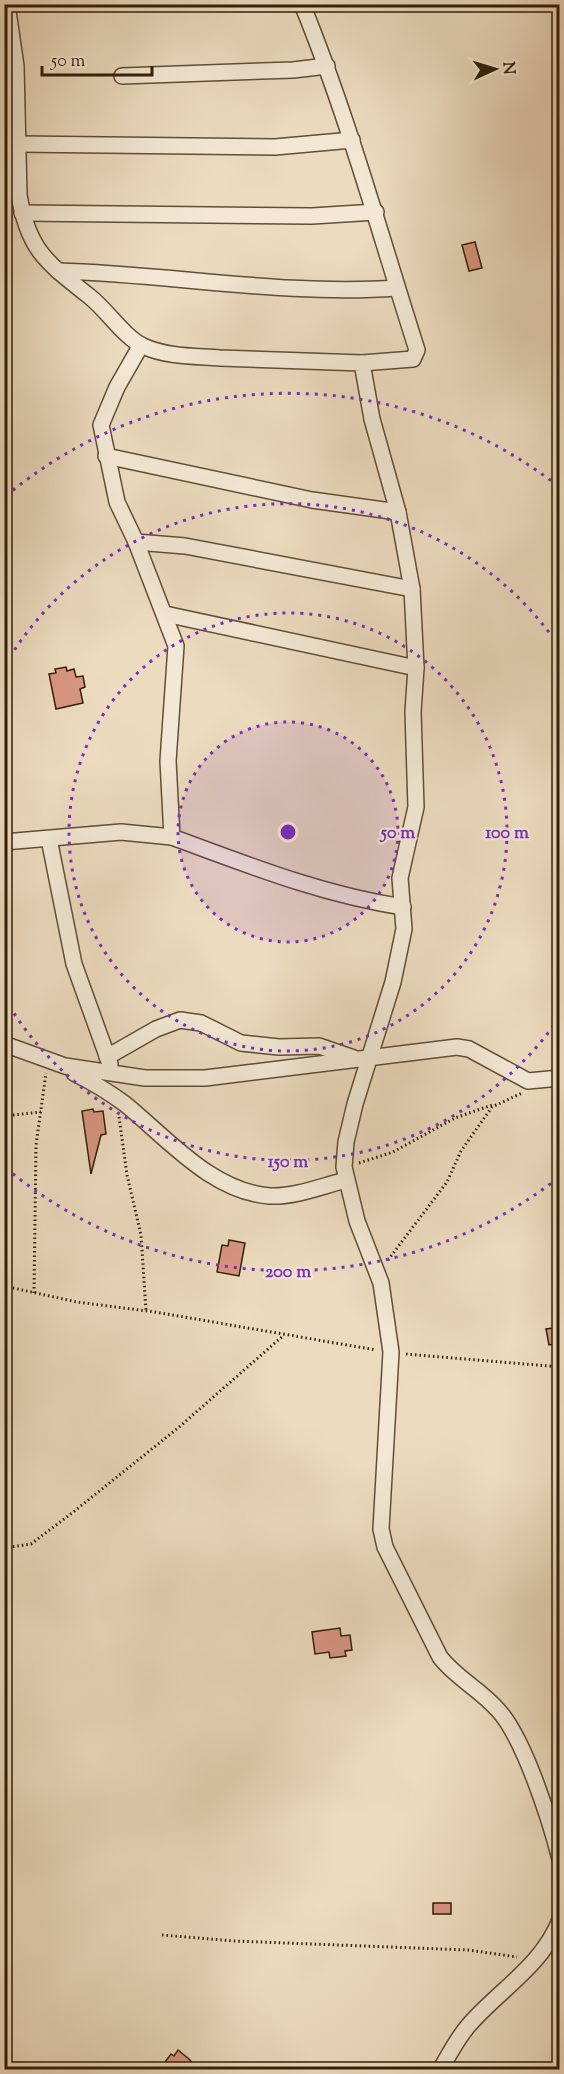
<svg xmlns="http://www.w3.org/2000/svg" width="564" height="2074" font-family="'Sorts Mill Goudy',serif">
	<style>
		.building { fill: #d89582; stroke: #311f08; stroke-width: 1.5 }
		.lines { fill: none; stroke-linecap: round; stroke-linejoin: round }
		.street-casing { stroke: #604e36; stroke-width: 18 }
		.path { stroke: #311f08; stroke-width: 3; stroke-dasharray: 1.5 3; stroke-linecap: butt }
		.street { stroke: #f3e8d5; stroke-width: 15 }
		.ring { fill: none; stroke: #7b2cbf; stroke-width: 3; stroke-dasharray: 3 6 }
		.centre { fill: #7b2cbf; stroke: #f3e8d5; stroke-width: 3 }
		.ring-label { font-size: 18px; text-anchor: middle; font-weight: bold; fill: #7b2cbf; stroke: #f3e8d5; stroke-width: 4.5; stroke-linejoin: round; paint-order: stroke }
	</style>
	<rect width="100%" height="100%" fill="#ecdbbf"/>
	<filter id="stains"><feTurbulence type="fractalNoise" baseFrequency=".00333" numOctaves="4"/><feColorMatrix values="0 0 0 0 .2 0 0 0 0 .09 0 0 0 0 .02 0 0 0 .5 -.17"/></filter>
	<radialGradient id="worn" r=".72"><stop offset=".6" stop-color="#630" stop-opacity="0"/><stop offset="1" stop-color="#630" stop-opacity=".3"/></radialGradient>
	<g class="building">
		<polygon points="475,242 482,268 469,271 462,245"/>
		<polygon points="66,667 67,671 74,669 76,677 83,676 85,687 80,689 83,703 56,709 49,674 56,673 55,669"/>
		<polygon points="93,1109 94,1112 103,1111 106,1134 101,1135 91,1174 82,1111"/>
		<polygon points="229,1240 245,1243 239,1276 217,1272 222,1245 228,1246"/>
		<polygon points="560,1327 560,1343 549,1345 546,1329"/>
		<polygon points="340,1628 341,1636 350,1635 352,1650 345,1651 346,1656 330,1658 329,1652 315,1654 312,1632"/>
		<rect x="433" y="1903" width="18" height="11"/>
		<polygon points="178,2050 189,2059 199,2070 159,2070 171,2054 174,2056"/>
	</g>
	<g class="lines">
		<g class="street-casing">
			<g id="street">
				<path d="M 7,4 L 16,66 L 19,195 C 28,250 47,263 89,296 C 107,310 123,336 143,346 C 167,357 194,356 220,358 C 267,360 315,361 362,363 L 372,419 L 398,512 L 412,589 L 416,668 L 413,712 L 416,807 L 400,878 L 404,929 L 393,982 L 355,1104 L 346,1142 L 344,1167 L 357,1221 L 381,1283 L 391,1352 L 381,1529 L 385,1547 L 440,1657 C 456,1678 481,1690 498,1710 C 524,1738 550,1820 560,1859"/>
				<path d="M 302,4 C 348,117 380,234 417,350 L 413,359 L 362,363"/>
				<polyline points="122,76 293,70 327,66"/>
				<polyline points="18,144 275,147 352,140"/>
				<polyline points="22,213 312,216 376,212"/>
				<path d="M 58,271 C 171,274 284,296 397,288"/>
				<path d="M 141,345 L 117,387 L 101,425 L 117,502 L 136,542 L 176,646 L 168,761 L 172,837 C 248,865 323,895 403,907"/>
				<polyline points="106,456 312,500 398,512"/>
				<polyline points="136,542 185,546 412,589"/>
				<polyline points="165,614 416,668"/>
				<polyline points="49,839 74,964 110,1064"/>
				<polyline points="4,842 121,832 172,837"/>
				<polyline points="4,1044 65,1066 145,1078 205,1078 457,1047 469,1049 528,1081 560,1078"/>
				<polyline points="107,1057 156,1029 180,1020 201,1023 241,1043 279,1047 319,1046 354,1058"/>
				<path d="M 74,1073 C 92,1082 109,1092 125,1104 C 167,1138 212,1192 270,1196 C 295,1197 322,1186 346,1180"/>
				<path d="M 440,2070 C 449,2055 457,2039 468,2026 C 499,1990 542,1966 560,1920"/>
			</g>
		</g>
		<g class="path">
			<polyline points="4,1116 41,1112"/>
			<polyline points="119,1117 127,1175 141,1235 146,1311"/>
			<polyline points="359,1163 393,1152 455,1118 492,1105"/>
			<polyline points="388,1260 447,1182 461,1151 492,1107 522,1093"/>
			<polyline points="4,1286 77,1302 155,1312 376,1350"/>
			<polyline points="34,1293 36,1145 46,1073"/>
			<polyline points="406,1354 560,1367"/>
			<polyline points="4,1548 31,1544 72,1513 178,1428 284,1335"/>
			<polyline points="162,1935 234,1941 468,1950 517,1957"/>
		</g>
		<use href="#street" class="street"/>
	</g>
	<circle cx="288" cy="832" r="110" fill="#7b2cbf" fill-opacity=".12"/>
	<g class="ring">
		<circle cx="288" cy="832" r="110"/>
		<circle cx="288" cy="832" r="219"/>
		<path d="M559 1018A329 329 0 0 1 5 999M5 665A329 329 0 0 1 559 646"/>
		<path d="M558 1178A439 439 0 0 1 6 1168M6 496A439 439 0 0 1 558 486"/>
	</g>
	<circle cx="288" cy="832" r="9" class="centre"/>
	<g class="ring-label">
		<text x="398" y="838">50 m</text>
		<text x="507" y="838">100 m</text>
		<text x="288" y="1167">150 m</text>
		<text x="288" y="1277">200 m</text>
	</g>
	<rect width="564" height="2074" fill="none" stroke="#ecdbbf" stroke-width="24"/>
	<rect x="6" y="6" width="552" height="2062" fill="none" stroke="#311f08" stroke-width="3"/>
	<rect x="12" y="12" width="540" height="2050" fill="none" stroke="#311f08" stroke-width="1.5"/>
	<g transform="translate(495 69) rotate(86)" stroke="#f3e8d5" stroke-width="4.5" paint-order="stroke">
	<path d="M0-4.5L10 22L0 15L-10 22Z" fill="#311f08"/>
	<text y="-9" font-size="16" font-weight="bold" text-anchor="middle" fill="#311f08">N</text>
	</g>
	<path d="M42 66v9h110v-9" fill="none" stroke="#311f08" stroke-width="3"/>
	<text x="51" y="66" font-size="18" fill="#311f08" stroke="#f3e8d5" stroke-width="4.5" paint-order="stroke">50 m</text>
	<rect width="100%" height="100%" filter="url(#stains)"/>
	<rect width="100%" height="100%" fill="url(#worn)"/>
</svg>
